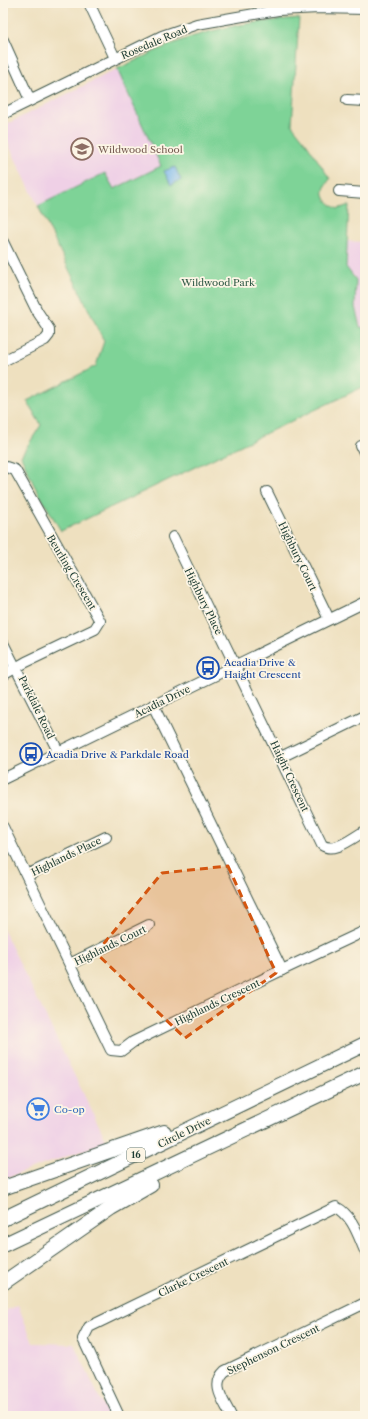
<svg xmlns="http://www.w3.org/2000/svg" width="368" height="1419" font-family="'Libre Caslon Text',serif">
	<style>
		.built { fill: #efd0e6 }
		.green { fill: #7ed397; stroke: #4e8866 }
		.water { fill: #7ab8ed; stroke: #4c7a90 }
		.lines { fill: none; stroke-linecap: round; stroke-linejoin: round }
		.minor-casing { stroke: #3e5549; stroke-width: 12 }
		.highway-casing { stroke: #3e5549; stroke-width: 16 }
		.minor { stroke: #fff; stroke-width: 10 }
		.highway { stroke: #fff; stroke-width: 14 }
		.marked { fill: #d45610; fill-opacity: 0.2; stroke: #d45610; stroke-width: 3; stroke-dasharray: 8 5; stroke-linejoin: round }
		.labels { text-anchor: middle; stroke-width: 3.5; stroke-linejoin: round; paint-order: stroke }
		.shield { fill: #fcf5e5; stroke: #617469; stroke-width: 1 }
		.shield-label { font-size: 9px; font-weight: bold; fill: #1f3d34 }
		.street-label { font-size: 10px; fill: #1f3d34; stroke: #fcf5e5 }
		.education-label { font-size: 10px; fill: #785e54; stroke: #fcf5e5; text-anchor: start }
		.park-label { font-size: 10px; fill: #325b48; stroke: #fcf5e5 }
		.transit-label { font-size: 10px; fill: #164399; stroke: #fcf5e5; text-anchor: start }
		.shop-label { font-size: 10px; fill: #366cbe; stroke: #fcf5e5; text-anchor: start }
	</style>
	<rect width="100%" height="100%" fill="#fcf5e5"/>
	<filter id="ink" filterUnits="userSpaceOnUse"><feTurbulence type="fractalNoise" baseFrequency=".025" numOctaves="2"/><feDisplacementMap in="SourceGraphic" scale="8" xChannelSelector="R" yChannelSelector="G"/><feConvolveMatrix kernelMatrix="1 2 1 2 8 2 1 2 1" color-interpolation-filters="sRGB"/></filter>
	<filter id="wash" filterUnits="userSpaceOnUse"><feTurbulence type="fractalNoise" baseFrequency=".012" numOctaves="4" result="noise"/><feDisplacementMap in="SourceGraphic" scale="16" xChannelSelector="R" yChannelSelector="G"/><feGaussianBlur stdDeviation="0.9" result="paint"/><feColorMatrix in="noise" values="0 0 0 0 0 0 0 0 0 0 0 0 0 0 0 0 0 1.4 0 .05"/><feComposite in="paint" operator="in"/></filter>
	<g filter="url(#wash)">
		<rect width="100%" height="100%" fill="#eee0bf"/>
		<g class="built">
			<polygon points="117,69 162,166 113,189 105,173 38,206 3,133 3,126"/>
			<polygon points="347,241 365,242 365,328 360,327 355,307 356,280 346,267"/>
			<polygon points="3,929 107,1142 3,1179"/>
			<polygon points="18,1305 33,1343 74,1344 108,1416 3,1416 3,1312"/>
		</g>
		<path class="green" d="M 299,18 L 292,125 L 307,144 L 330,179 C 319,193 323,201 338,209 L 349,205 L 346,267 L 356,280 L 355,307 L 360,327 L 365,328 L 365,386 L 61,531 L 34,485 L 21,456 L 41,425 L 27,401 L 96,366 L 104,341 L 38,206 L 105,173 L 114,189 L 161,166 L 117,69 C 146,56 174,41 205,33 C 235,24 267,21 299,18 Z"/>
		<polygon class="water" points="175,167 181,180 171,185 164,171"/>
	</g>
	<g filter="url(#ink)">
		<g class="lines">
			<g class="minor-casing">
				<g id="minor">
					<polyline points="89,3 115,58"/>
					<polyline points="3,40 30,100"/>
					<polyline points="347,100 365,101"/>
					<polyline points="3,114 162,36 197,24 278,10 319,8 365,9"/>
					<polyline points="339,191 365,193"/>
					<polyline points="3,242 37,311 49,329 49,335 45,340 3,361"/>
					<polyline points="361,446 365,454"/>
					<polyline points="3,468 6,467 15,470 100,621 95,629 26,662 3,675"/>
					<polyline points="267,492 329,619"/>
					<path d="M 173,537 L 322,845 C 335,854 353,837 365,831"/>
					<polyline points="3,643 58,751"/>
					<polyline points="281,757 365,716"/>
					<polyline points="3,779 365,602"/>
					<polyline points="3,827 111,1050 121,1051 133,1042 282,970 153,705"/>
					<polyline points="27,875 106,837"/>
					<polyline points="70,964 149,925"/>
					<polyline points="282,970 365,931"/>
					<path d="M 119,1416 L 83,1339 L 89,1327 L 336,1207 C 352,1215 358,1235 365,1251"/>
					<path d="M 231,1416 C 224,1401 210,1385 225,1371 L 365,1303"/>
				</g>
			</g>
			<g class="highway-casing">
				<g id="highway">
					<polyline points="3,1188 164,1132"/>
					<polyline points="3,1219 365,1044"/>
					<polyline points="3,1245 365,1073"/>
					<polyline points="3,1283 111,1208 151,1185"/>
				</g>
			</g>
			<use href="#minor" class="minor"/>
			<use href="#highway" class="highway"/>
		</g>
	</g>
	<path class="marked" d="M 228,866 L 276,973 L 185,1038 L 96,953 L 162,873 Z"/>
	<defs>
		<g id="school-ring" transform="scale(1.15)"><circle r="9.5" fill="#fcf5e5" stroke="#8d6e63" stroke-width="1.5"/><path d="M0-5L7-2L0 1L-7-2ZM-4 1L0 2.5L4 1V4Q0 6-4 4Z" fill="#8d6e63"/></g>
		<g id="bus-ring" transform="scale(1.15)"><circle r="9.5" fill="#fcf5e5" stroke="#1a4fb4" stroke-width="1.5"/><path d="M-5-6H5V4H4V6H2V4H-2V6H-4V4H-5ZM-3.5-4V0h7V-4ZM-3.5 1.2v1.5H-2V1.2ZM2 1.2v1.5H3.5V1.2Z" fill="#1a4fb4"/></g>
		<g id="supermarket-ring" transform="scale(1.15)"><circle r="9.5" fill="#fcf5e5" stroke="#3f7fe0" stroke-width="1.5"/><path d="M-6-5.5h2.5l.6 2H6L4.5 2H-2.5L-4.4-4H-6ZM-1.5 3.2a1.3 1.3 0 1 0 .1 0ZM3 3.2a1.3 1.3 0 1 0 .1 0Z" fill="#3f7fe0"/></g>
	</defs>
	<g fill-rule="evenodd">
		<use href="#school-ring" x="82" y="149"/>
		<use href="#bus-ring" x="208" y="668"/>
		<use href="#bus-ring" x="31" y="754"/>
		<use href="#supermarket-ring" x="38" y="1109"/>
	</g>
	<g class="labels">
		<rect class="shield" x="127" y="1148" width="18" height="14" rx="3"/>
		<g class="shield-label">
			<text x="136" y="1158">16</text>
		</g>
		<g class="street-label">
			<text transform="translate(154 42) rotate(-23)" y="4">Rosedale Road</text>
			<text transform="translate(298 556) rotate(64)" y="4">Highbury Court</text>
			<text transform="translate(72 572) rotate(59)" y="4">Beurling Crescent</text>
			<text transform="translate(204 601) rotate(64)" y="4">Highbury Place</text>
			<text transform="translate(162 701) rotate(-26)" y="4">Acadia Drive</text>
			<text transform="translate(37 707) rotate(64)" y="4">Parkdale Road</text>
			<text transform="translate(290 776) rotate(65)" y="4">Haight Crescent</text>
			<text transform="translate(66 856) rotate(-26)" y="4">Highlands Place</text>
			<text transform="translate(110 945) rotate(-26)" y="4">Highlands Court</text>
			<text transform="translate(217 1002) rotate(-26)" y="4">Highlands Crescent</text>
			<text transform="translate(184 1132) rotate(-26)" y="4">Circle Drive</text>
			<text transform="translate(193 1277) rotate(-26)" y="4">Clarke Crescent</text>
			<text transform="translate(273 1349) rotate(-26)" y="4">Stephenson Crescent</text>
		</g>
		<g class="education-label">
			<text x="98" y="153">Wildwood School</text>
		</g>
		<g class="park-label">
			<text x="218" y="286">Wildwood Park</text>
		</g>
		<g class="transit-label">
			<text x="224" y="666">Acadia Drive &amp;<tspan x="224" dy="12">Haight Crescent</tspan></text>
			<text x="46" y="758">Acadia Drive &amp; Parkdale Road</text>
		</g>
		<g class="shop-label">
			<text x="54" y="1113">Co-op</text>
		</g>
	</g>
	<rect width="368" height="1419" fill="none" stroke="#fcf5e5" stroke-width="16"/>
</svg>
